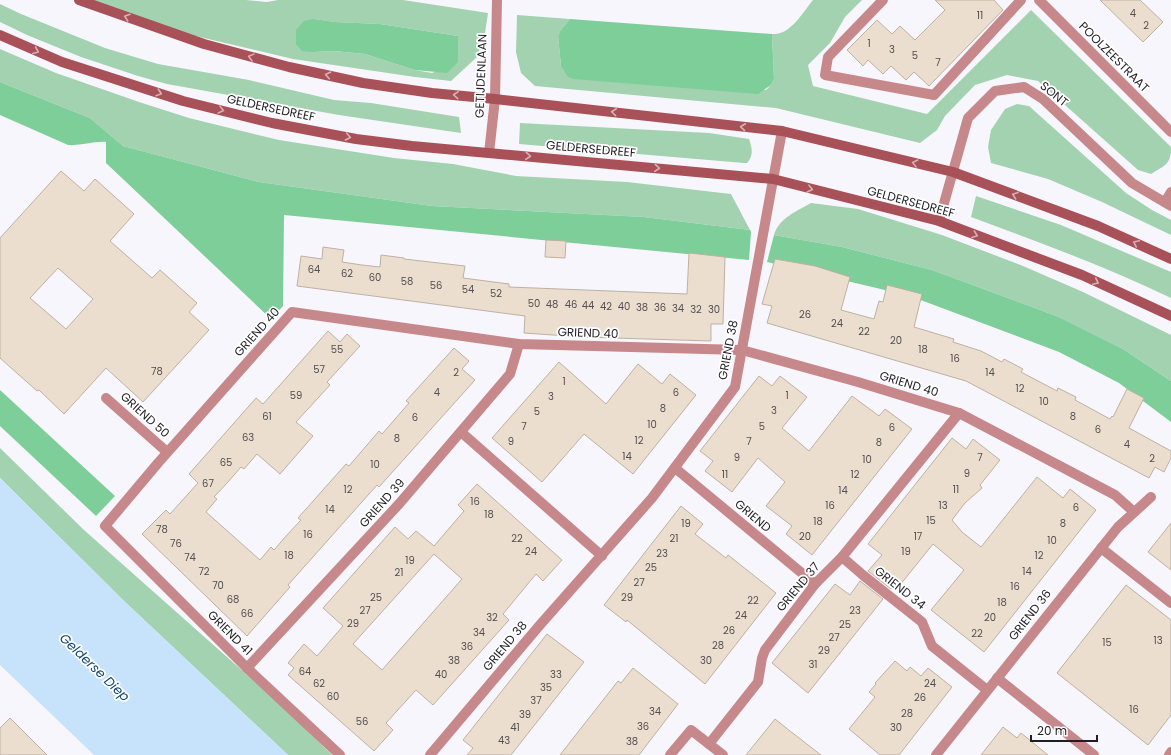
<svg xmlns="http://www.w3.org/2000/svg" width="1171" height="755" font-family="Poppins,sans-serif">
	<style>
		.green { fill: #a2d2b0; fill-rule: evenodd }
		.forest { fill: #7dce98 }
		.water { fill: #c7e3fb }
		.building { fill: #ebdecf; stroke: #bdb1a2; fill-rule: evenodd }
		.lines { fill: none; stroke-linecap: round; stroke-linejoin: round }
		.minor { stroke: #c7888b; stroke-width: 10 }
		.secondary { stroke: #a95158; stroke-width: 10 }
		.oneway { stroke: #d8b1b4 }
		.labels { text-anchor: middle; stroke-width: 3.5; stroke-linejoin: round; paint-order: stroke }
		.number-label { font-size: 10px; fill: #534e4f }
		.street-label { font-size: 12px; fill: #201e24; stroke: #fff }
		.water-label { font-size: 13px; font-style: italic; fill: #12476d; stroke: #fff }
	</style>
	<rect width="100%" height="100%" fill="#f8f6fd"/>
	<g class="green">
		<path d="M 83,0 L 246,0 L 267,2 L 278,0 L 403,0 L 488,13 L 485,33 L 477,57 L 451,81 L 415,77 L 293,59 L 166,29 ZM 314,19 L 334,22 L 380,24 L 458,36 L 458,62 L 432,73 L 415,70 L 365,54 L 334,51 L 314,52 Z"/>
		<path d="M 813,0 L 862,0 L 845,17 L 830,43 L 808,65 L 813,86 L 927,114 L 1031,10 L 1171,147 C 1171,165 1165,165 1151,174 L 1138,170 L 1038,81 L 1007,75 L 975,85 L 945,116 L 937,130 L 920,143 L 776,108 L 535,86 L 521,73 L 516,52 L 517,15 L 570,19 L 560,31 L 558,36 L 561,66 L 766,90 L 771,85 L 774,79 L 772,34 C 790,36 803,12 813,0 Z"/>
		<polygon points="0,4 21,14 105,48 158,64 249,80 334,100 371,103 459,117 461,133 339,115 167,84 138,76 81,57 27,35 0,22"/>
		<polygon points="0,49 56,73 139,102 189,118 279,140 394,158 453,164 516,176 627,182 731,194 750,230 644,217 432,206 259,182 123,146 90,118 0,82"/>
		<polygon points="1017,104 1029,106 1126,193 1152,210 1171,220 1171,235 1102,202 1048,179 991,163 988,147 991,130 1005,109"/>
		<path d="M 520,123 L 709,133 L 749,139 C 752,148 754,155 747,163 L 744,163 L 519,144 Z"/>
		<path d="M 976,196 L 1061,225 L 1171,272 L 1171,298 C 1106,267 1039,242 971,217 Z"/>
		<path d="M 811,203 L 858,209 L 942,235 L 1023,266 L 1083,292 L 1171,335 L 1171,381 L 1123,349 L 1059,317 L 932,270 L 842,247 L 774,235 C 779,218 797,211 811,203 Z"/>
		<polygon points="0,448 84,530 280,704 332,755 288,755 124,601 0,478"/>
	</g>
	<g class="forest">
		<polygon points="314,19 335,22 380,24 458,36 458,62 447,73 415,70 365,54 334,51 314,52 302,51 296,44 296,30 304,21"/>
		<polygon points="570,19 772,34 774,79 771,85 758,94 573,79 568,77 561,66 558,36 560,31"/>
		<path d="M 0,82 L 90,118 L 123,146 L 259,182 L 432,206 L 644,217 L 750,230 L 751,232 L 749,260 L 284,215 L 283,306 L 271,319 L 106,163 L 106,142 C 93,141 81,146 68,145 L 0,115 Z"/>
		<polygon points="774,235 842,247 932,270 1059,317 1123,349 1171,381 1171,422 1119,383 1059,352 910,296 767,262"/>
		<polygon points="0,390 115,496 96,516 0,426"/>
	</g>
	<polygon class="water" points="0,478 124,601 288,755 94,755 0,665"/>
	<g class="building">
		<polygon points="935,0 994,0 1003,10 929,86 914,72 906,80 891,66 883,74 868,60 863,66 847,50 877,20 892,34 900,26 915,40 945,10"/>
		<polygon points="1100,0 1140,0 1163,22 1143,42"/>
		<path d="M 61,171 L 84,191 L 95,179 L 134,214 L 110,241 L 152,278 L 160,270 L 197,303 L 189,312 L 209,330 L 143,402 L 106,368 L 64,414 L 39,390 L 37,391 L 0,358 L 0,238 ZM 58,268 L 93,299 L 66,329 L 30,298 Z"/>
		<polygon points="546,240 566,241 565,258 545,257"/>
		<polygon points="323,247 344,250 342,262 362,265 380,267 381,255 404,258 404,259 465,266 463,278 509,284 509,287 687,294 689,253 725,257 723,324 711,324 711,341 582,337 524,333 525,316 297,286 301,256 322,259"/>
		<polygon points="775,259 815,266 850,277 841,310 874,319 879,301 883,302 887,285 922,294 914,327 954,339 953,342 981,351 1002,362 1004,359 1023,369 1021,372 1057,391 1058,388 1076,397 1075,400 1110,419 1112,416 1113,417 1127,389 1144,398 1129,428 1171,451 1171,458 1164,472 1155,467 1149,478 966,381 767,323 772,306 762,304"/>
		<polygon points="328,331 340,342 347,334 360,346 327,382 330,385 296,422 313,436 280,474 257,454 244,469 241,467 228,482 214,497 217,499 206,512 260,560 271,547 274,550 287,535 301,520 298,518 346,464 349,466 379,431 382,434 409,403 406,401 454,348 469,361 462,369 475,380 379,487 377,485 288,585 290,587 247,636 142,534 166,510 170,514 198,483 189,474 256,398 263,404"/>
		<polygon points="559,362 606,404 638,364 662,384 670,374 696,395 633,474 584,434 542,482 492,438"/>
		<polygon points="759,376 772,386 780,376 807,397 782,428 809,451 852,396 879,416 885,409 912,429 812,555 786,534 792,526 766,506 785,482 758,458 732,492 705,471 713,461 700,451"/>
		<polygon points="952,438 966,449 973,439 1000,460 980,485 982,488 965,503 952,520 962,532 981,547 1037,477 1063,498 1070,489 1096,510 984,652 931,610 964,570 933,544 900,585 896,582 891,589 868,571 882,555 868,544"/>
		<path d="M 477,484 L 562,560 L 543,581 L 536,574 L 503,614 L 509,620 L 433,705 L 416,690 L 386,723 L 393,730 L 374,751 L 288,675 L 294,668 L 288,663 L 304,644 L 317,656 L 343,626 L 323,608 L 395,527 L 408,539 L 416,531 L 434,546 L 464,511 L 458,505 ZM 434,554 L 462,579 L 382,670 L 353,644 Z"/>
		<polygon points="681,506 703,524 695,534 726,558 728,555 776,593 705,684 627,620 626,622 604,605"/>
		<polygon points="1171,523 1171,570 1148,552"/>
		<polygon points="860,581 883,599 808,693 772,663 835,584 850,595"/>
		<polygon points="1126,585 1171,620 1171,715 1148,745 1057,673"/>
		<polygon points="547,634 584,662 511,755 467,755 473,748 463,740"/>
		<polygon points="895,661 907,671 910,667 921,676 928,668 952,687 899,755 880,755 849,729 875,697 869,692 876,684 875,683"/>
		<polygon points="633,668 678,704 639,755 560,755 618,681 621,683"/>
		<polygon points="10,718 47,755 0,755 0,728"/>
		<polygon points="775,719 790,731 821,755 746,755"/>
		<polygon points="1003,727 1017,738 1021,733 1048,755 981,755"/>
	</g>
	<g class="lines">
		<g class="minor">
			<polyline points="883,0 828,57 825,75 934,95 1021,0"/>
			<polyline points="1039,0 1171,132"/>
			<polyline points="489,153 495,99 497,0"/>
			<polyline points="1165,202 1171,192"/>
			<polyline points="939,221 968,118 995,91 1024,87 1043,99 1132,183 1171,206"/>
			<polyline points="106,398 167,452"/>
			<polyline points="461,432 602,556"/>
			<polyline points="675,468 815,584"/>
			<polyline points="1101,548 1171,603"/>
			<polyline points="842,557 864,576 922,622 932,646 987,690"/>
			<polyline points="247,668 399,504 510,374 519,344"/>
			<polyline points="997,678 1094,755"/>
			<polyline points="709,744 723,755"/>
			<polyline points="340,755 247,668 105,526 158,463 292,312 519,344 742,350 858,382 959,413 1115,495 1134,512"/>
			<polyline points="430,755 539,626 652,498 735,387 782,131"/>
			<polyline points="670,755 691,730 709,744 758,682 762,658 765,650 815,584 842,557 959,413"/>
			<polyline points="936,755 1118,527 1151,497"/>
			<polyline points="1169,755 1171,752"/>
		</g>
		<g class="secondary">
			<polyline points="79,0 204,44 289,67 363,83 432,93 495,99 782,131 953,172 1098,226 1171,259"/>
			<polyline points="0,35 62,62 183,101 272,123 356,139 412,146 773,179 939,221 1082,275 1171,316"/>
		</g>
	</g>
	<defs><path id="oneway-chevron" d="M-2-3.5L2.5 0L-2 3.5" fill="none" stroke-width="1.6" stroke-linecap="round" stroke-linejoin="round"/></defs>
	<g class="oneway">
		<use href="#oneway-chevron" transform="translate(127 17) rotate(-161)"/>
		<use href="#oneway-chevron" transform="translate(36 51) rotate(23)"/>
		<use href="#oneway-chevron" transform="translate(251 57) rotate(-165)"/>
		<use href="#oneway-chevron" transform="translate(328 75) rotate(-168)"/>
		<use href="#oneway-chevron" transform="translate(159 93) rotate(18)"/>
		<use href="#oneway-chevron" transform="translate(456 95) rotate(-175)"/>
		<use href="#oneway-chevron" transform="translate(221 110) rotate(14)"/>
		<use href="#oneway-chevron" transform="translate(614 112) rotate(-174)"/>
		<use href="#oneway-chevron" transform="translate(743 127) rotate(-174)"/>
		<use href="#oneway-chevron" transform="translate(348 137) rotate(11)"/>
		<use href="#oneway-chevron" transform="translate(528 156) rotate(5)"/>
		<use href="#oneway-chevron" transform="translate(915 163) rotate(-166)"/>
		<use href="#oneway-chevron" transform="translate(657 168) rotate(5)"/>
		<use href="#oneway-chevron" transform="translate(810 189) rotate(14)"/>
		<use href="#oneway-chevron" transform="translate(1015 195) rotate(-160)"/>
		<use href="#oneway-chevron" transform="translate(975 235) rotate(20)"/>
		<use href="#oneway-chevron" transform="translate(1136 243) rotate(-155)"/>
		<use href="#oneway-chevron" transform="translate(1096 282) rotate(25)"/>
	</g>
	<g class="labels">
		<g class="number-label">
			<text x="1133" y="17">4</text>
			<text x="980" y="19">11</text>
			<text x="1146" y="29">2</text>
			<text x="869" y="47">1</text>
			<text x="892" y="53">3</text>
			<text x="915" y="59">5</text>
			<text x="938" y="66">7</text>
			<text x="314" y="273">64</text>
			<text x="347" y="277">62</text>
			<text x="375" y="281">60</text>
			<text x="407" y="285">58</text>
			<text x="436" y="289">56</text>
			<text x="468" y="293">54</text>
			<text x="496" y="297">52</text>
			<text x="534" y="307">50</text>
			<text x="552" y="308">48</text>
			<text x="571" y="308">46</text>
			<text x="588" y="309">44</text>
			<text x="606" y="310">42</text>
			<text x="624" y="310">40</text>
			<text x="642" y="311">38</text>
			<text x="660" y="311">36</text>
			<text x="678" y="312">34</text>
			<text x="696" y="313">32</text>
			<text x="714" y="313">30</text>
			<text x="805" y="318">26</text>
			<text x="837" y="327">24</text>
			<text x="864" y="335">22</text>
			<text x="896" y="344">20</text>
			<text x="337" y="353">55</text>
			<text x="923" y="353">18</text>
			<text x="955" y="362">16</text>
			<text x="319" y="373">57</text>
			<text x="157" y="375">78</text>
			<text x="456" y="376">2</text>
			<text x="990" y="376">14</text>
			<text x="564" y="385">1</text>
			<text x="1020" y="392">12</text>
			<text x="437" y="396">4</text>
			<text x="676" y="396">6</text>
			<text x="296" y="399">59</text>
			<text x="787" y="399">1</text>
			<text x="551" y="400">3</text>
			<text x="1044" y="405">10</text>
			<text x="663" y="412">8</text>
			<text x="774" y="414">3</text>
			<text x="537" y="415">5</text>
			<text x="267" y="420">61</text>
			<text x="1073" y="420">8</text>
			<text x="415" y="421">6</text>
			<text x="652" y="428">10</text>
			<text x="524" y="430">7</text>
			<text x="762" y="430">5</text>
			<text x="892" y="431">6</text>
			<text x="1098" y="433">6</text>
			<text x="248" y="441">63</text>
			<text x="397" y="442">8</text>
			<text x="639" y="444">12</text>
			<text x="511" y="445">9</text>
			<text x="749" y="445">7</text>
			<text x="879" y="446">8</text>
			<text x="1127" y="448">4</text>
			<text x="627" y="460">14</text>
			<text x="737" y="461">9</text>
			<text x="980" y="461">7</text>
			<text x="1152" y="462">2</text>
			<text x="867" y="463">10</text>
			<text x="226" y="466">65</text>
			<text x="375" y="468">10</text>
			<text x="967" y="477">9</text>
			<text x="725" y="478">11</text>
			<text x="855" y="478">12</text>
			<text x="208" y="487">67</text>
			<text x="348" y="493">12</text>
			<text x="956" y="493">11</text>
			<text x="843" y="494">14</text>
			<text x="475" y="505">16</text>
			<text x="830" y="509">16</text>
			<text x="943" y="509">13</text>
			<text x="1076" y="511">6</text>
			<text x="330" y="513">14</text>
			<text x="489" y="518">18</text>
			<text x="931" y="524">15</text>
			<text x="818" y="525">18</text>
			<text x="686" y="527">19</text>
			<text x="1063" y="527">8</text>
			<text x="162" y="533">78</text>
			<text x="308" y="538">16</text>
			<text x="805" y="540">20</text>
			<text x="918" y="540">17</text>
			<text x="517" y="542">22</text>
			<text x="674" y="542">21</text>
			<text x="1052" y="544">10</text>
			<text x="176" y="547">76</text>
			<text x="531" y="555">24</text>
			<text x="906" y="555">19</text>
			<text x="662" y="557">23</text>
			<text x="289" y="559">18</text>
			<text x="1039" y="559">12</text>
			<text x="190" y="561">74</text>
			<text x="410" y="564">19</text>
			<text x="651" y="571">25</text>
			<text x="204" y="575">72</text>
			<text x="1027" y="575">14</text>
			<text x="399" y="576">21</text>
			<text x="639" y="586">27</text>
			<text x="218" y="589">70</text>
			<text x="1015" y="590">16</text>
			<text x="376" y="601">25</text>
			<text x="627" y="601">29</text>
			<text x="233" y="603">68</text>
			<text x="753" y="604">22</text>
			<text x="1002" y="606">18</text>
			<text x="365" y="614">27</text>
			<text x="855" y="614">23</text>
			<text x="247" y="617">66</text>
			<text x="741" y="619">24</text>
			<text x="492" y="621">32</text>
			<text x="990" y="621">20</text>
			<text x="353" y="627">29</text>
			<text x="845" y="628">25</text>
			<text x="729" y="634">26</text>
			<text x="479" y="636">34</text>
			<text x="977" y="637">22</text>
			<text x="834" y="641">27</text>
			<text x="1158" y="644">13</text>
			<text x="1107" y="646">15</text>
			<text x="718" y="649">28</text>
			<text x="467" y="650">36</text>
			<text x="824" y="654">29</text>
			<text x="454" y="664">38</text>
			<text x="706" y="664">30</text>
			<text x="813" y="668">31</text>
			<text x="305" y="675">64</text>
			<text x="441" y="678">40</text>
			<text x="556" y="678">33</text>
			<text x="319" y="687">62</text>
			<text x="930" y="687">24</text>
			<text x="546" y="691">35</text>
			<text x="333" y="700">60</text>
			<text x="920" y="701">26</text>
			<text x="536" y="704">37</text>
			<text x="1134" y="713">16</text>
			<text x="655" y="715">34</text>
			<text x="907" y="717">28</text>
			<text x="525" y="718">39</text>
			<text x="362" y="725">56</text>
			<text x="643" y="730">36</text>
			<text x="515" y="731">41</text>
			<text x="896" y="731">30</text>
			<text x="504" y="744">43</text>
			<text x="632" y="745">38</text>
		</g>
		<g class="street-label">
			<text transform="translate(1114 57) rotate(45)" y="4">POOLZEESTRAAT</text>
			<text transform="translate(481 76) rotate(-88)" y="4">GETIJDENLAAN</text>
			<text transform="translate(1054 94) rotate(39)" y="4">SONT</text>
			<text transform="translate(271 108) rotate(12)" y="4">GELDERSEDREEF</text>
			<text transform="translate(591 149) rotate(5)" y="4">GELDERSEDREEF</text>
			<text transform="translate(911 202) rotate(15)" y="4">GELDERSEDREEF</text>
			<text transform="translate(257 332) rotate(-48)" y="4">GRIEND 40</text>
			<text transform="translate(588 333) rotate(2)" y="4">GRIEND 40</text>
			<text transform="translate(728 350) rotate(-79)" y="4">GRIEND 38</text>
			<text transform="translate(909 384) rotate(17)" y="4">GRIEND 40</text>
			<text transform="translate(145 415) rotate(42)" y="4">GRIEND 50</text>
			<text transform="translate(382 503) rotate(-48)" y="4">GRIEND 39</text>
			<text transform="translate(753 516) rotate(40)" y="4">GRIEND</text>
			<text transform="translate(798 587) rotate(-50)" y="4">GRIEND 37</text>
			<text transform="translate(900 588) rotate(38)" y="4">GRIEND 34</text>
			<text transform="translate(1030 615) rotate(-52)" y="4">GRIEND 36</text>
			<text transform="translate(230 633) rotate(45)" y="4">GRIEND 41</text>
			<text transform="translate(505 646) rotate(-50)" y="4">GRIEND 38</text>
		</g>
		<g class="water-label">
			<text transform="translate(95 667) rotate(44)" y="5">Gelderse Diep</text>
		</g>
	</g>
	<path d="M1031 735v6h66v-6" fill="none" stroke="#201e24" stroke-width="2"/>
	<text x="1037" y="735" font-size="12" fill="#201e24" stroke="#ffffff" stroke-width="3" paint-order="stroke">20 m</text>
</svg>
